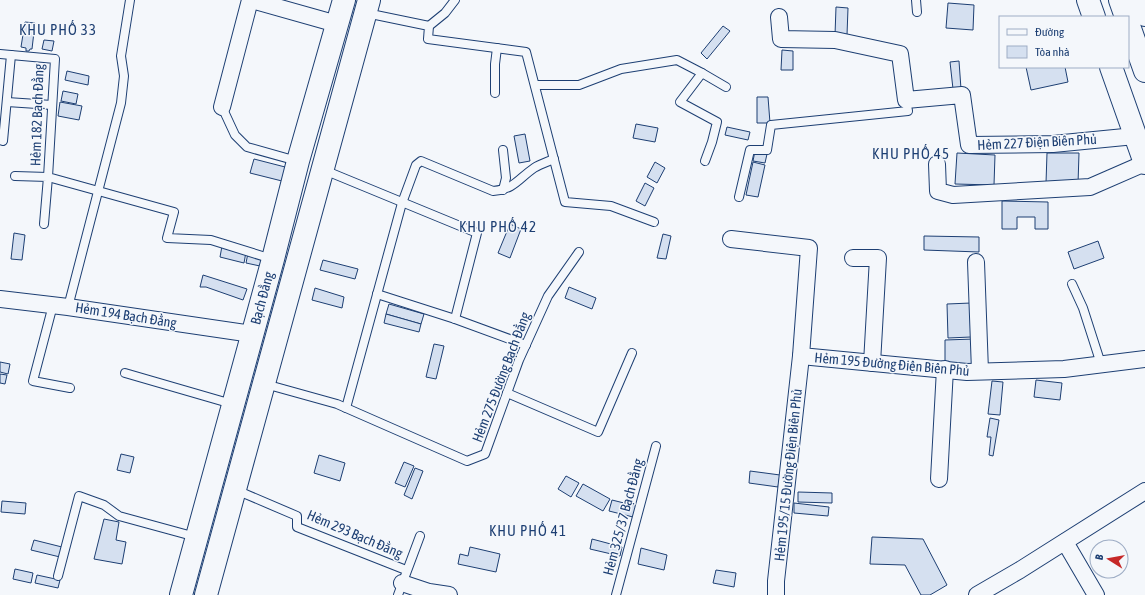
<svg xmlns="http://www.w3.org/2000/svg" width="1145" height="595" font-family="'Asap Condensed',sans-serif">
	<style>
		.building { fill: #d5e0f0; stroke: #1d3f73 }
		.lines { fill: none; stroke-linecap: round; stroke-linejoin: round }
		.service-casing { stroke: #1d3f73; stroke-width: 10 }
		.minor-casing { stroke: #1d3f73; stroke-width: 18 }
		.primary-casing { stroke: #1d3f73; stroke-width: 24 }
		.trunk-casing { stroke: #1d3f73; stroke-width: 24 }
		.service { stroke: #f4f7fb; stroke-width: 8 }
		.minor { stroke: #f4f7fb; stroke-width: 16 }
		.primary { stroke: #f4f7fb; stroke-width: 22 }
		.trunk { stroke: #f4f7fb; stroke-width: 22 }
		.labels { text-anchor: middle; stroke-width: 3; stroke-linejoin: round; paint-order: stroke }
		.street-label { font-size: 14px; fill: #1d3f73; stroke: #f4f7fb }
		.neighbourhood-label { font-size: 15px; letter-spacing: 1px; fill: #1d3f73; stroke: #f4f7fb }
	</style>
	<rect width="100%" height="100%" fill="#f4f7fb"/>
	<g class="building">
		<polygon points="948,3 974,5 973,30 946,28"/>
		<polygon points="836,7 848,8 847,35 835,35"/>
		<polygon points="25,22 35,23 32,49 30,49 29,51 26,51 26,48 21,47"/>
		<polygon points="723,26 730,31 707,59 701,53"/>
		<polygon points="44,40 54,41 52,51 42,49"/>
		<polygon points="782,50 793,51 793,70 781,70"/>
		<polygon points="959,61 961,89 953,89 950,62"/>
		<polygon points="1026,67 1065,67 1068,82 1031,90"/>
		<polygon points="67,71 89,76 88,85 65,80"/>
		<polygon points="63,91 78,94 76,104 61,101"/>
		<polygon points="757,97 768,97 770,123 757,123"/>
		<polygon points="60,102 82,106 79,120 58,116"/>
		<polygon points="636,124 658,128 655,142 633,138"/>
		<polygon points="727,127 750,132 748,140 725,135"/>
		<polygon points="525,134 530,161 519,163 514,136"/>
		<polygon points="755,151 767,154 765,163 753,161"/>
		<polygon points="957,153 995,155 994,185 955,184"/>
		<polygon points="1047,153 1079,153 1078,184 1046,183"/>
		<polygon points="254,159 289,168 286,182 250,173"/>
		<polygon points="655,162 665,168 657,183 647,177"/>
		<polygon points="753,162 765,165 758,197 746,195"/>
		<polygon points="645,183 654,188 645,206 636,201"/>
		<polygon points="1002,201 1048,202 1048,229 1035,229 1035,217 1017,217 1017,229 1002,229"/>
		<polygon points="510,224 521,229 510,258 498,253"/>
		<polygon points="14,233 25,235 22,260 11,259"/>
		<polygon points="663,234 671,236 666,259 657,258"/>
		<polygon points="924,236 979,237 979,252 924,250"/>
		<polygon points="1098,241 1104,258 1074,269 1068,252"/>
		<polygon points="222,246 246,252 244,263 220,257"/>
		<polygon points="248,253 262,256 260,266 246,263"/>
		<polygon points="323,260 358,269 355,279 320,270"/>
		<polygon points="203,275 247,289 243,300 206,287 200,287"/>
		<polygon points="569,287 596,298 592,309 565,298"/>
		<polygon points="315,288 344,297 342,308 312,300"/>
		<polygon points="971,303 971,337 948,338 947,304"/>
		<polygon points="389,304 424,314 421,324 386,314"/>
		<polygon points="386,314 421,324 419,332 384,323"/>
		<polygon points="974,339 975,366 945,365 945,340"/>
		<polygon points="434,344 444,346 436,379 426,377"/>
		<polygon points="0,362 10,364 8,374 0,372"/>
		<polygon points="0,374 7,375 5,384 0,383"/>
		<polygon points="1036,380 1062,383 1060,400 1034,397"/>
		<polygon points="992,381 1003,382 1000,415 988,414"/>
		<polygon points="990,418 999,420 993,456 989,455 991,437 987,437"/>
		<polygon points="121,454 134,457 130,473 117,470"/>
		<polygon points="319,455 345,463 340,481 314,473"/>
		<polygon points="404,462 414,466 405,487 395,483"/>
		<polygon points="415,468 423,471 412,499 404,495"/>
		<polygon points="750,471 780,475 778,487 749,483"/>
		<polygon points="566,476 579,483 571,497 558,489"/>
		<polygon points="583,484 610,499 603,511 576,496"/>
		<polygon points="798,492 832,493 832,503 798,502"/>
		<polygon points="612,500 636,506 633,517 609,511"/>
		<polygon points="2,501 26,503 25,514 1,512"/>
		<polygon points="794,503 829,507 828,516 794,513"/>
		<polygon points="104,519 119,522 116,540 126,542 122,564 94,559"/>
		<polygon points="872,537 923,539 947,585 930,595 921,595 905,565 870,564"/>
		<polygon points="592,539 622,547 620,556 590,549"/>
		<polygon points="34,540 62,547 60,557 31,550"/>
		<polygon points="470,547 500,554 496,572 458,564 460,554 468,556"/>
		<polygon points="641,548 667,555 664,570 638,564"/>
		<polygon points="15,569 33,573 31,583 13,579"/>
		<polygon points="716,570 736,573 734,587 713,583"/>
		<polygon points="37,575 60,580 58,588 35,583"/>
	</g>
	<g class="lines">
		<g class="service-casing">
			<g id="service">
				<polyline points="916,0 917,12"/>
				<polyline points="366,13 429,26 428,39 526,52 565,202 611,206 654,222"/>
				<polyline points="429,26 445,13 455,0"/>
				<polyline points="0,54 55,59 48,177 174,212 167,238 211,240 272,259"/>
				<polyline points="702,73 726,87"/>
				<polyline points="535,85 579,85 621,69 677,60 702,73 680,102 717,122 712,142 705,161"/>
				<polyline points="495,93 495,64 497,48"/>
				<polyline points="7,102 52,105"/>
				<polyline points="222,107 235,135 247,147 297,161"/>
				<polyline points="0,140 3,141 11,55"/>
				<polyline points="503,150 506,178 503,190"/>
				<polyline points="324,170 477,233 455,319"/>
				<polyline points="15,176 48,177 44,224"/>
				<polyline points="739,197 750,150 767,150 771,125 908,111 906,100"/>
				<polyline points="1072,284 1083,308 1101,364"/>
				<polyline points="377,294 455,319 526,345"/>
				<polyline points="53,305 33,381 70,388"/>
				<polyline points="68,307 121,103 124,76 121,56 130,0"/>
				<polyline points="125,373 232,404"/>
				<polyline points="265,384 337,404 467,461 485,454 519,360 548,296 579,252"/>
				<polyline points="507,393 598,432 632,353"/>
				<path d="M 346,408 L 402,203 L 416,165 L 421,161 L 493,191 C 515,189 518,179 534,168 C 540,164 547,162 554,159"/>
				<polyline points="236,490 297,516 297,527 406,570"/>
				<polyline points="58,576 79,496 104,505 119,516 196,537"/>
				<polyline points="398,595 420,536"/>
				<polyline points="616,595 656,446"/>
			</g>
		</g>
		<g class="minor-casing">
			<g id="minor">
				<polyline points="252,0 337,24"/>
				<polyline points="779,17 781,39 835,40 900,54 906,100 962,95 969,145 1053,144 1135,136"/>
				<polyline points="222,107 250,0"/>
				<polyline points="937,164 938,191 953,195 1090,187 1145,163"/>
				<polyline points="731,239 809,248 801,356 967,372 1064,369 1145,359"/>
				<polyline points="853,258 878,258 872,363"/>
				<polyline points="976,262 980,371"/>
				<polyline points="0,299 68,307 252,334"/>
				<polyline points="939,479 945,369"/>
				<polyline points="1065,542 1096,595"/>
				<polyline points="402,583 429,592 449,595"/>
				<polyline points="776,595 776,581 801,356"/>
				<polyline points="977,595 1020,570 1145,491"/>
			</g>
		</g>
		<g class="primary-casing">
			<g id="primary">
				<polyline points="1088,0 1094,17"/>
				<polyline points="1120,0 1126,17"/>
				<polyline points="1128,23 1145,71"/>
				<polyline points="1111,67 1145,163"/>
				<polyline points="181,595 273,259 298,161 344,0"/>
				<polyline points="206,595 369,0"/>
			</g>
		</g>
		<g class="trunk-casing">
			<polyline id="trunk" points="1139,0 1145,15"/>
		</g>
		<use href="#service" class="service"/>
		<use href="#minor" class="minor"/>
		<use href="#primary" class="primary"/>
		<use href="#trunk" class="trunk"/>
	</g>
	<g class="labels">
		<g class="street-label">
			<text transform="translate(37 115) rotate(-88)" y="5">Hẻm 182 Bạch Đằng</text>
			<text transform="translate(1037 142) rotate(-3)" y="5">Hẻm 227 Điện Biên Phủ</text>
			<text transform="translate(262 298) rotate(-75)" y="5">Bạch Đằng</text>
			<text transform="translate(126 315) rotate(9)" y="5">Hẻm 194 Bạch Đằng</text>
			<text transform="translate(892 364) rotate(5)" y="5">Hẻm 195 Đường Điện Biên Phủ</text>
			<text transform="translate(501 377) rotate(-69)" y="5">Hẻm 275 Đường Bạch Đằng</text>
			<text transform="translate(788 475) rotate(-84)" y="5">Hẻm 195/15 Đường Điện Biên Phủ</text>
			<text transform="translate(623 517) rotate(-75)" y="5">Hẻm 325/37 Bạch Đằng</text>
			<text transform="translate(355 534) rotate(23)" y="5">Hẻm 293 Bạch Đằng</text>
		</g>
		<g class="neighbourhood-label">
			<text x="58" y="35">KHU PHỐ 33</text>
			<text x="911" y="159">KHU PHỐ 45</text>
			<text x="498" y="232">KHU PHỐ 42</text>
			<text x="528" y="536">KHU PHỐ 41</text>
		</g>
	</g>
	<rect x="999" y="16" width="130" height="52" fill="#f4f7fb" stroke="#9eadc5"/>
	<rect x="1007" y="29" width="20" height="6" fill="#f4f7fb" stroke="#9eadc5"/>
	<text x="1035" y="36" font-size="12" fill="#1d3f73">Đường</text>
	<rect x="1007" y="46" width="20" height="12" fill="#d5e0f0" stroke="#9eadc5"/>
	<text x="1035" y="56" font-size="12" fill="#1d3f73">Tòa nhà</text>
	<g transform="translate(1109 559) rotate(281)"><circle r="19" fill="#f4f7fb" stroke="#9eadc5"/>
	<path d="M0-3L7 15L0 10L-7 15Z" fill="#c62828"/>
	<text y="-6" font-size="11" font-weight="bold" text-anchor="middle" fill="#1d3f73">B</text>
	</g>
</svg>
